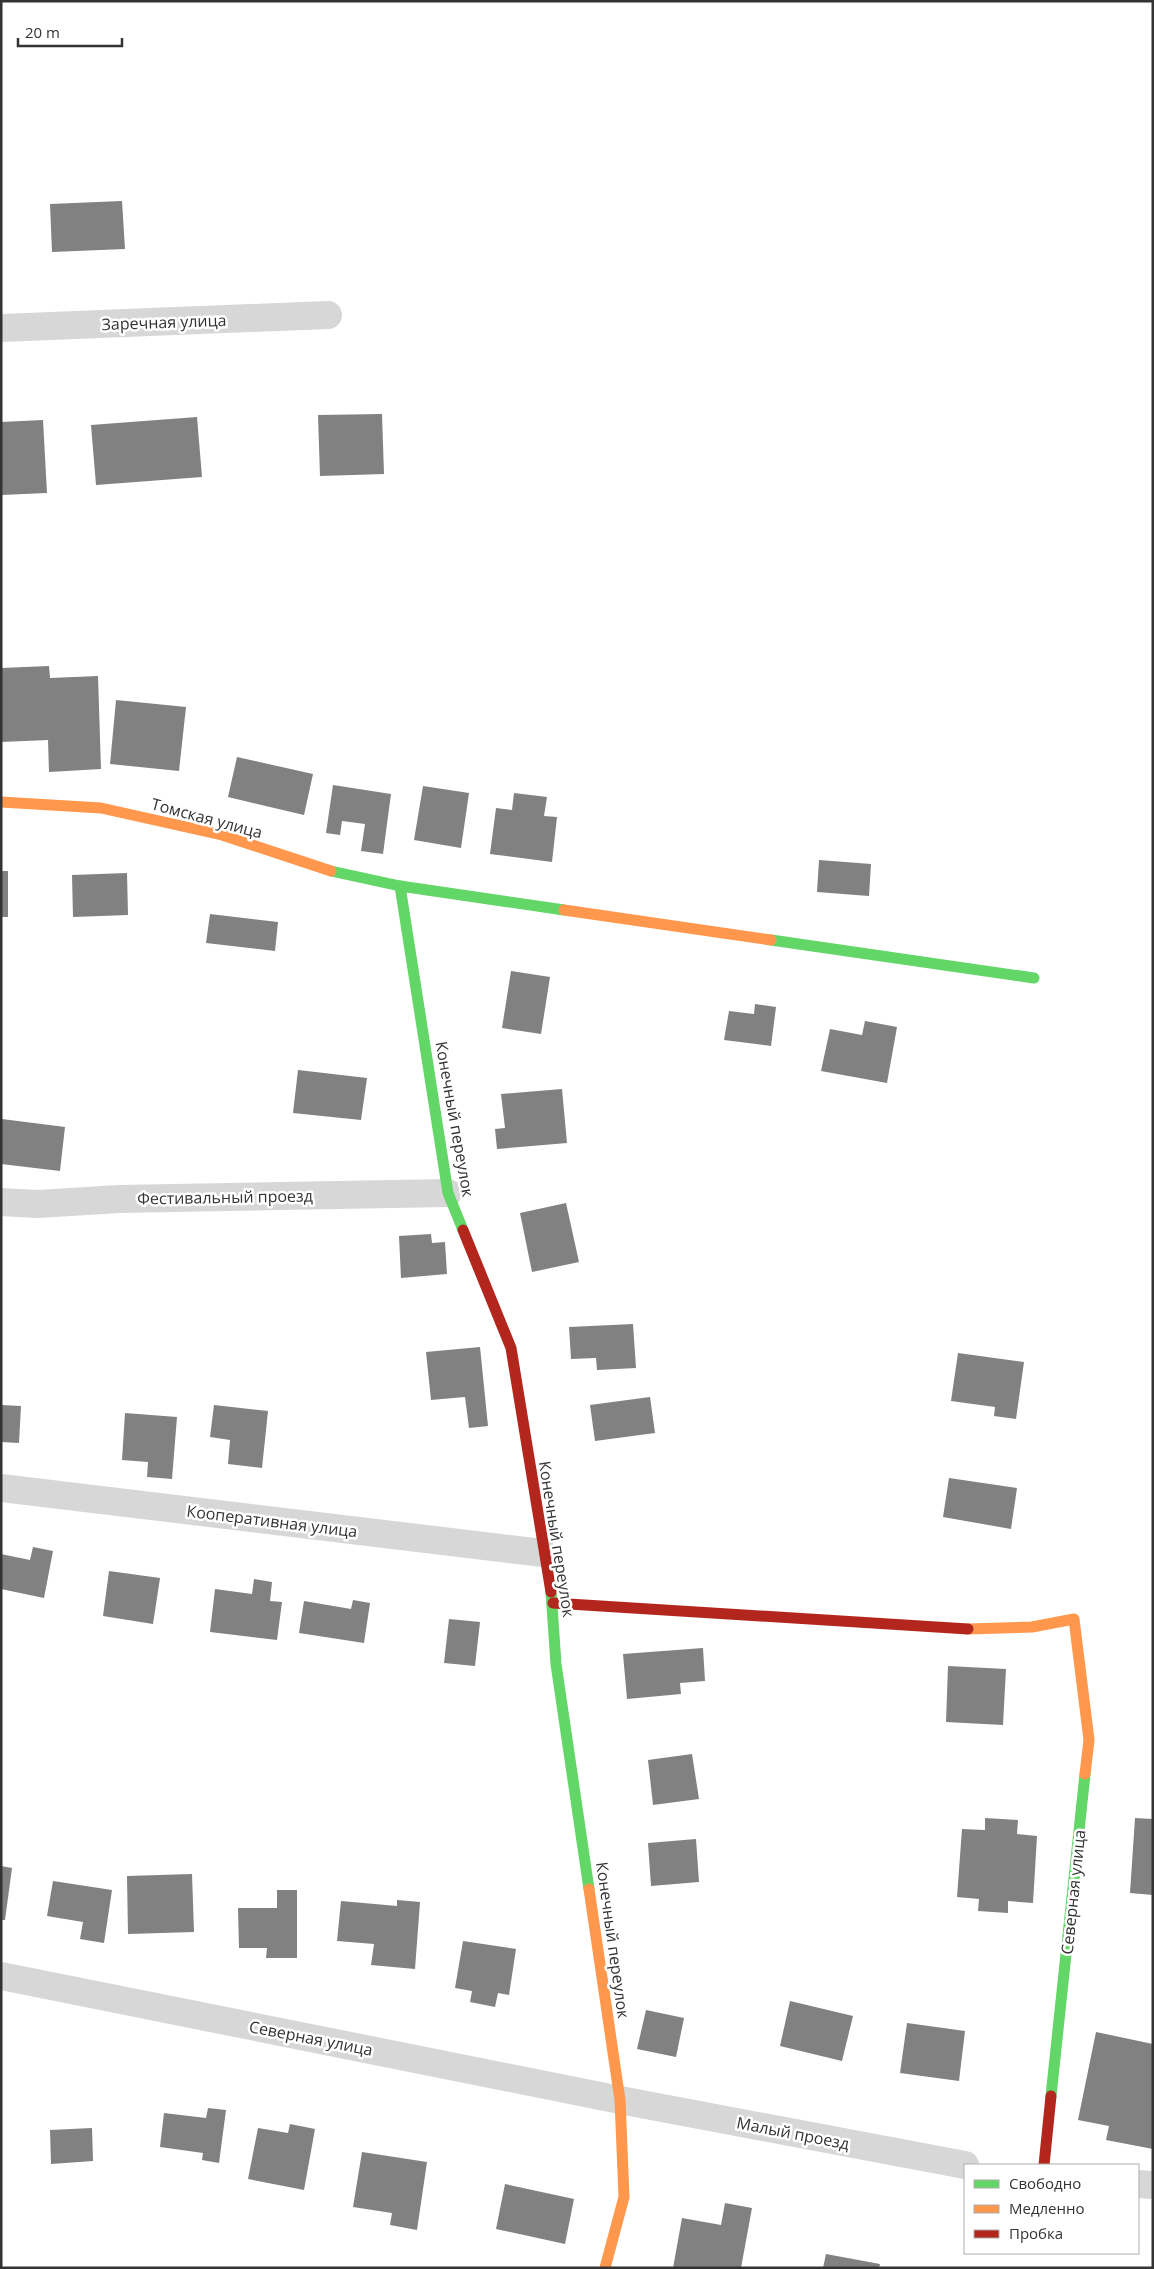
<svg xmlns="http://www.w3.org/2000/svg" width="1154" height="2269" font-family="'Open Sans',sans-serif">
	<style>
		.building { fill: #818181 }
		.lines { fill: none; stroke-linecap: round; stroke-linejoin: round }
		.street { stroke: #d7d7d7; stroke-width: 28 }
		.fast { stroke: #63d668; stroke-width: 11 }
		.slow { stroke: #ff974d; stroke-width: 11 }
		.jam { stroke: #b3261e; stroke-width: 11 }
		.labels { text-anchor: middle; stroke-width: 5; stroke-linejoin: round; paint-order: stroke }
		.street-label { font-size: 16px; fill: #333; stroke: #fff }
	</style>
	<rect width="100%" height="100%" fill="#fff"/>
	<g class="building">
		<polygon points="122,201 125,249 52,252 50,204"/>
		<polygon points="382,414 384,474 320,476 318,415"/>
		<polygon points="197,417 202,477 96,485 91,425"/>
		<polygon points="43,420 47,493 1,495 1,422"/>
		<polygon points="49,666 50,678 98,676 101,769 49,772 48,740 1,742 1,668"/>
		<polygon points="116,700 186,707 179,771 110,764"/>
		<polygon points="237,757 313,774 304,815 228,797"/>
		<polygon points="333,785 391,794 383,854 361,851 365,824 342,821 340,835 326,833"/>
		<polygon points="423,786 469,793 461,848 414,840"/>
		<polygon points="514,793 547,797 544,816 557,817 552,862 490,854 496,808 512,810"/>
		<polygon points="819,860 871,864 869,896 817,892"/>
		<rect x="1" y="871" width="7" height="46"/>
		<polygon points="127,873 128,915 73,917 72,875"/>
		<polygon points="210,914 278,922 275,951 206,943"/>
		<polygon points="511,971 550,977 541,1034 502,1028"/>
		<polygon points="755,1004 776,1007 771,1046 724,1040 729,1011 754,1014"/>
		<polygon points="865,1021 897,1027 887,1083 821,1071 830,1029 862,1035"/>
		<polygon points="298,1070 367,1078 361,1120 293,1113"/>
		<polygon points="562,1089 567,1143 497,1149 495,1129 505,1128 501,1094"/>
		<polygon points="2,1119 65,1127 60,1171 1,1164"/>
		<polygon points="566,1203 579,1262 532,1272 520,1213"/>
		<polygon points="431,1234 432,1243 445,1242 447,1274 401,1278 399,1236"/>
		<polygon points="633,1324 636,1368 597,1370 596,1358 571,1359 569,1327"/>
		<polygon points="480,1347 488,1426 469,1428 465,1397 431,1400 426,1352"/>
		<polygon points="958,1353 1024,1362 1016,1419 994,1416 995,1407 951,1401"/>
		<polygon points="650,1397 655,1433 595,1441 590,1405"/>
		<polygon points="1,1405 21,1406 19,1443 1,1442"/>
		<polygon points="214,1405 268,1411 262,1468 228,1464 230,1440 210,1437"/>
		<polygon points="125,1413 177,1417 172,1479 147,1477 148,1462 122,1460"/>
		<polygon points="949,1478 1017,1488 1011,1529 943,1517"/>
		<polygon points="33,1547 53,1551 44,1598 1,1589 1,1554 30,1560"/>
		<polygon points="109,1571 160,1578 153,1624 103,1616"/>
		<polygon points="254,1579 272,1582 270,1601 282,1602 277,1640 210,1632 215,1589 252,1594"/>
		<polygon points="353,1600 370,1603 364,1643 299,1633 304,1601 351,1609"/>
		<polygon points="449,1619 480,1622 475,1666 444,1663"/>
		<polygon points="703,1648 705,1681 680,1683 681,1694 627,1699 623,1654"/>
		<polygon points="948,1666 1006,1669 1003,1725 946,1722"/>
		<polygon points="692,1754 699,1799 653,1805 648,1760"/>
		<polygon points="985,1818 1018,1820 1017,1834 1037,1836 1033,1903 1008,1901 1008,1913 978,1911 979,1899 957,1897 962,1829 985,1830"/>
		<polygon points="1135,1818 1153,1819 1153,1895 1130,1893"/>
		<polygon points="696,1839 699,1882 651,1886 648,1843"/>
		<polygon points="1,1866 12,1868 5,1920 1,1920"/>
		<polygon points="192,1874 194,1932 128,1934 127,1876"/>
		<polygon points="53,1881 112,1890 104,1943 80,1939 83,1922 47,1916"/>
		<polygon points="277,1890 297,1890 297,1958 266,1958 267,1948 239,1948 238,1908 277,1908"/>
		<polygon points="397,1900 420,1902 415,1969 371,1965 374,1944 337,1941 341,1901 397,1906"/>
		<polygon points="463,1941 516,1949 509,1995 498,1993 495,2007 470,2002 472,1991 455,1988"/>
		<polygon points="790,2001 853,2016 842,2061 780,2046"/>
		<polygon points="646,2010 684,2018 676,2057 637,2049"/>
		<polygon points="907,2023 965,2031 959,2081 900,2073"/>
		<polygon points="1096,2032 1153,2044 1153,2149 1106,2140 1109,2126 1078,2120"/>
		<polygon points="208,2108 226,2110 219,2163 202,2160 203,2153 160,2147 164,2113 206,2118"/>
		<polygon points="290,2124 315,2129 304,2190 248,2179 258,2128 288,2133"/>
		<polygon points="92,2128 93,2161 51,2164 50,2130"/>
		<polygon points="362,2152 427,2162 417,2230 390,2225 392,2213 353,2207"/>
		<polygon points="505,2184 574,2199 565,2244 496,2229"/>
		<polygon points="725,2203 752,2208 741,2268 673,2268 682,2218 721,2225"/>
		<polygon points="826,2254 880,2264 879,2268 823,2268"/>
	</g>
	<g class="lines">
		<g class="street">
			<polyline points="1,328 328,315"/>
			<polyline points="1,1202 38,1204 119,1199 448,1193"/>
			<polyline points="1,1488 543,1553"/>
			<polyline points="1,1976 620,2100 965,2165"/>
			<polyline points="1138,2184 1153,2185"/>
		</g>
		<g class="fast">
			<polyline points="331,871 400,886 564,910"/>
			<polyline points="400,886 448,1193 463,1230"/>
			<polyline points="771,940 1034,978"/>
			<polyline points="551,1592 556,1664 589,1889"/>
			<polyline points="1051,2096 1085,1774"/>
		</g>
		<g class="slow">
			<polyline points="1,802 101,808 222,835 331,871"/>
			<polyline points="564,910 771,940"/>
			<polyline points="968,1629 1032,1627 1074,1619 1089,1740 1085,1774"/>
			<polyline points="589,1889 620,2100 624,2197 605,2268"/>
		</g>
		<g class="jam">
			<polyline points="463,1230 511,1348 551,1592"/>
			<polyline points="553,1603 968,1629"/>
			<polyline points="1044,2165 1051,2096"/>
		</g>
	</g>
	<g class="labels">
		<g class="street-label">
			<text transform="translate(164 322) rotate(-2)" y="6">Заречная улица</text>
			<text transform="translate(207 818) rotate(15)" y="6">Томская улица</text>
			<text transform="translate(455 1119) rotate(80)" y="6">Конечный переулок</text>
			<text transform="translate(225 1197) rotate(-1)" y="6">Фестивальный проезд</text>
			<text transform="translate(272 1521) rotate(7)" y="6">Кооперативная улица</text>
			<text transform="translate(557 1539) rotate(81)" y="6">Конечный переулок</text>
			<text transform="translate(1073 1892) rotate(-84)" y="6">Северная улица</text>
			<text transform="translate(613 1940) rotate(82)" y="6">Конечный переулок</text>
			<text transform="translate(311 2038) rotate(11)" y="6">Северная улица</text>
			<text transform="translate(793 2133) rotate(11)" y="6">Малый проезд</text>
		</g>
	</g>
	<rect width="1154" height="2269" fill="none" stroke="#333333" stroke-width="5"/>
	<rect x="964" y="2164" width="175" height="90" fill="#ffffff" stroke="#adadad"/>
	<rect x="974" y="2180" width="25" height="8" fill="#63d668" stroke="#adadad"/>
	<text x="1009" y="2189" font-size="15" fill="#333333">Свободно</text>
	<rect x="974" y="2205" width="25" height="8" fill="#ff974d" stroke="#adadad"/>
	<text x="1009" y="2214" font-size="15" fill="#333333">Медленно</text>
	<rect x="974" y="2230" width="25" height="8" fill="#b3261e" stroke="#adadad"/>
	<text x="1009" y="2239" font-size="15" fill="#333333">Пробка</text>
	<path d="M18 38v8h104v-8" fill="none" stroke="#333333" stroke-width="2.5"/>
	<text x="25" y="38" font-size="15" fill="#333333" stroke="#ffffff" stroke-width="4" paint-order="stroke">20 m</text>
</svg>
